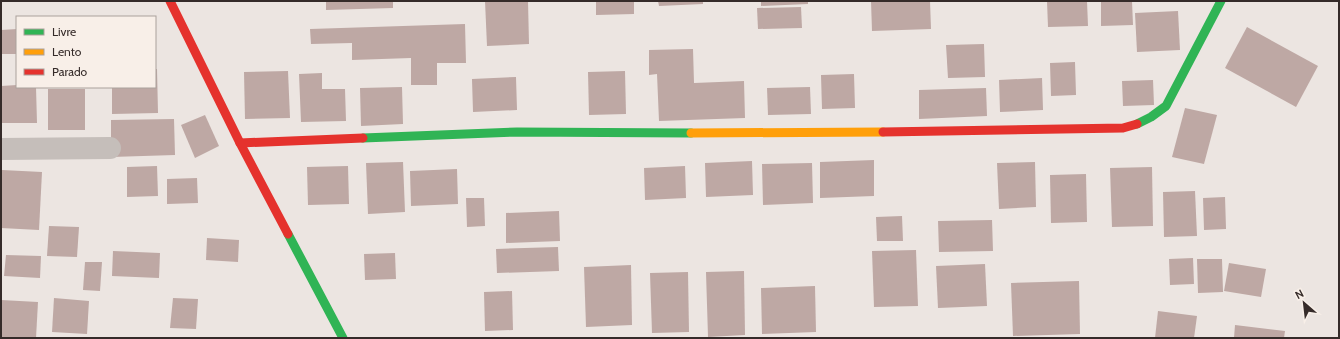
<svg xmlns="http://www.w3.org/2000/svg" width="1340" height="339" font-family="Cabin,sans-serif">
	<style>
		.building { fill: #bea8a4 }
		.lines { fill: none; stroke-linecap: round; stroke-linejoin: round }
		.street { stroke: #c5beba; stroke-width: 22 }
		.fast { stroke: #30b455; stroke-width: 9 }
		.slow { stroke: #ff9f0a; stroke-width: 9 }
		.jam { stroke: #e5322d; stroke-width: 9 }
	</style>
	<rect width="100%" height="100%" fill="#ece5e1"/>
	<g class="building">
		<polygon points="326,1 393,1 393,8 326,10"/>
		<polygon points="485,1 528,1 529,44 487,46"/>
		<polygon points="596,1 634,1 634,14 596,15"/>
		<polygon points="658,1 703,1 703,4 659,6"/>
		<polygon points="761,1 808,1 808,4 761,6"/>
		<polygon points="871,1 930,1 931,29 872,31"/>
		<polygon points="1047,1 1087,1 1088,26 1048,27"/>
		<polygon points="1101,1 1132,1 1133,25 1101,26"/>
		<polygon points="801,7 802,28 758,29 757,8"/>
		<polygon points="1178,11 1180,50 1137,52 1135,13"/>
		<polygon points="465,24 466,63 437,63 437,85 411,85 411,58 352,60 352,43 311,44 310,29"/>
		<polygon points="1247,27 1318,66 1296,107 1225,68"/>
		<polygon points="17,29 17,54 1,54 1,30"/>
		<polygon points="984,44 985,77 948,78 946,45"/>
		<polygon points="693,49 694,83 744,81 745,118 659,121 657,74 649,75 649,50"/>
		<polygon points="1075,62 1076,95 1051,96 1050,63"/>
		<polygon points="155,69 157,69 158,113 112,114 112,87 155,87"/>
		<polygon points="288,71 290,118 245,119 244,72"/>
		<polygon points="625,71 626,114 589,115 588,72"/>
		<polygon points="322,73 322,89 345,89 346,121 301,122 299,74"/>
		<polygon points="854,74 855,108 822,109 821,75"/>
		<polygon points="516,77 517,110 473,112 472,79"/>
		<polygon points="1042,78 1043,110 1000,112 999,80"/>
		<polygon points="1153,80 1154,105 1123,106 1122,81"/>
		<polygon points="17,85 17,87 36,87 37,123 1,123 1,86"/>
		<polygon points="402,87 403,124 361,126 360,88"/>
		<polygon points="810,87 811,114 768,115 767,88"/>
		<polygon points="986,88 987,116 919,119 919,90"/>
		<rect x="48" y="89" width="37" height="41"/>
		<polygon points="1185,108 1217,115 1204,164 1172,157"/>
		<polygon points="205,115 219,146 195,158 181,125"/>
		<polygon points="174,119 175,155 111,157 111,120"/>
		<polygon points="874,160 874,196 820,198 820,162"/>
		<polygon points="752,161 753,195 706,197 705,163"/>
		<polygon points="403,162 405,212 368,214 366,163"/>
		<polygon points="1035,162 1036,207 999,209 997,163"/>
		<polygon points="812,163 813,203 763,205 762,164"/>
		<polygon points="157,166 158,196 127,197 127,167"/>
		<polygon points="348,166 349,204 308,205 307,167"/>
		<polygon points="685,166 686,198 645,200 644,168"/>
		<polygon points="1152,167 1153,226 1112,227 1110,168"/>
		<polygon points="457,169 458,204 411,206 410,171"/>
		<polygon points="2,170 42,172 39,230 1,228"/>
		<polygon points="1086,174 1087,222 1051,223 1050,175"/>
		<polygon points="197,178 198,203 167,204 167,179"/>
		<polygon points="1195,191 1197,236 1164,237 1163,192"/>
		<polygon points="1225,197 1226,229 1204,230 1203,198"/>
		<polygon points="466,198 484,198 485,226 467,227"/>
		<polygon points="559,211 560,241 506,243 506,213"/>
		<polygon points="902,216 903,241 877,241 876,217"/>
		<polygon points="992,220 993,251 939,252 938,221"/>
		<polygon points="49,226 79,227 77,257 47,256"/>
		<polygon points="207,238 239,240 238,262 206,260"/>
		<polygon points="558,247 559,271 497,273 496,249"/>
		<polygon points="916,250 918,306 874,307 872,251"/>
		<polygon points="113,251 160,253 159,278 112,276"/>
		<polygon points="395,253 396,279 365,280 364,254"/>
		<polygon points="6,255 41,256 40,278 4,276"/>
		<polygon points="1193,258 1194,284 1170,285 1169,259"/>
		<polygon points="1197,259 1222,259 1223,292 1198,293"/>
		<polygon points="85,262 102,262 100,291 83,290"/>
		<polygon points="1229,263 1266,269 1261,297 1224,291"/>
		<polygon points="985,264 987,306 938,308 936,266"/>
		<polygon points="631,265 632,325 586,327 584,267"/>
		<polygon points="744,271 745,335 708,337 706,272"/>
		<polygon points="688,272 689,332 652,333 650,273"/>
		<polygon points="1079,281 1080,334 1013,336 1011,283"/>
		<polygon points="815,286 816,332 762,334 761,288"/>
		<polygon points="512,291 513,330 485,331 484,292"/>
		<polygon points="54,298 89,301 87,334 52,332"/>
		<polygon points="173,298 198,299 196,329 170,328"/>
		<polygon points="1,300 38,302 36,338 1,338"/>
		<polygon points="1158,311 1197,316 1194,338 1155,338"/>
		<polygon points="1235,325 1285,331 1284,338 1234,338"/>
	</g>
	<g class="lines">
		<polyline class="street" points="1,149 110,148"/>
		<g class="fast">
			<polyline points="1137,124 1151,117 1166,106 1221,1"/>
			<polyline points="363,138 517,132 691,133"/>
			<polyline points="288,234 343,338"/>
		</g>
		<polyline class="slow" points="691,133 883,132"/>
		<g class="jam">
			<polyline points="170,1 240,143 288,234"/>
			<polyline points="883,132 1123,128 1137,124"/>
			<polyline points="240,143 363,138"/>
		</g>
	</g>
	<rect width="1340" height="339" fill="none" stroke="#352b29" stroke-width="4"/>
	<rect x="16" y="16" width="140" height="72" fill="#f8efe8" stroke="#aaa19c"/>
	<rect x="24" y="29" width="20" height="6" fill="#30b455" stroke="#aaa19c"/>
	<text x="52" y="36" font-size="12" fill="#352b29">Livre</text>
	<rect x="24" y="49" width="20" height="6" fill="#ff9f0a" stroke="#aaa19c"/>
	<text x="52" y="56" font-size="12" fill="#352b29">Lento</text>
	<rect x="24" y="69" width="20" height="6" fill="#e5322d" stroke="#aaa19c"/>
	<text x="52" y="76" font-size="12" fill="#352b29">Parado</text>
	<g transform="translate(1304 303) rotate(332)" stroke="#f8efe8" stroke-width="3" paint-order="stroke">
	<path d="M0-3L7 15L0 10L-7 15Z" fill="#352b29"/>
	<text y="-6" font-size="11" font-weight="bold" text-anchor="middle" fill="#352b29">N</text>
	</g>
</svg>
